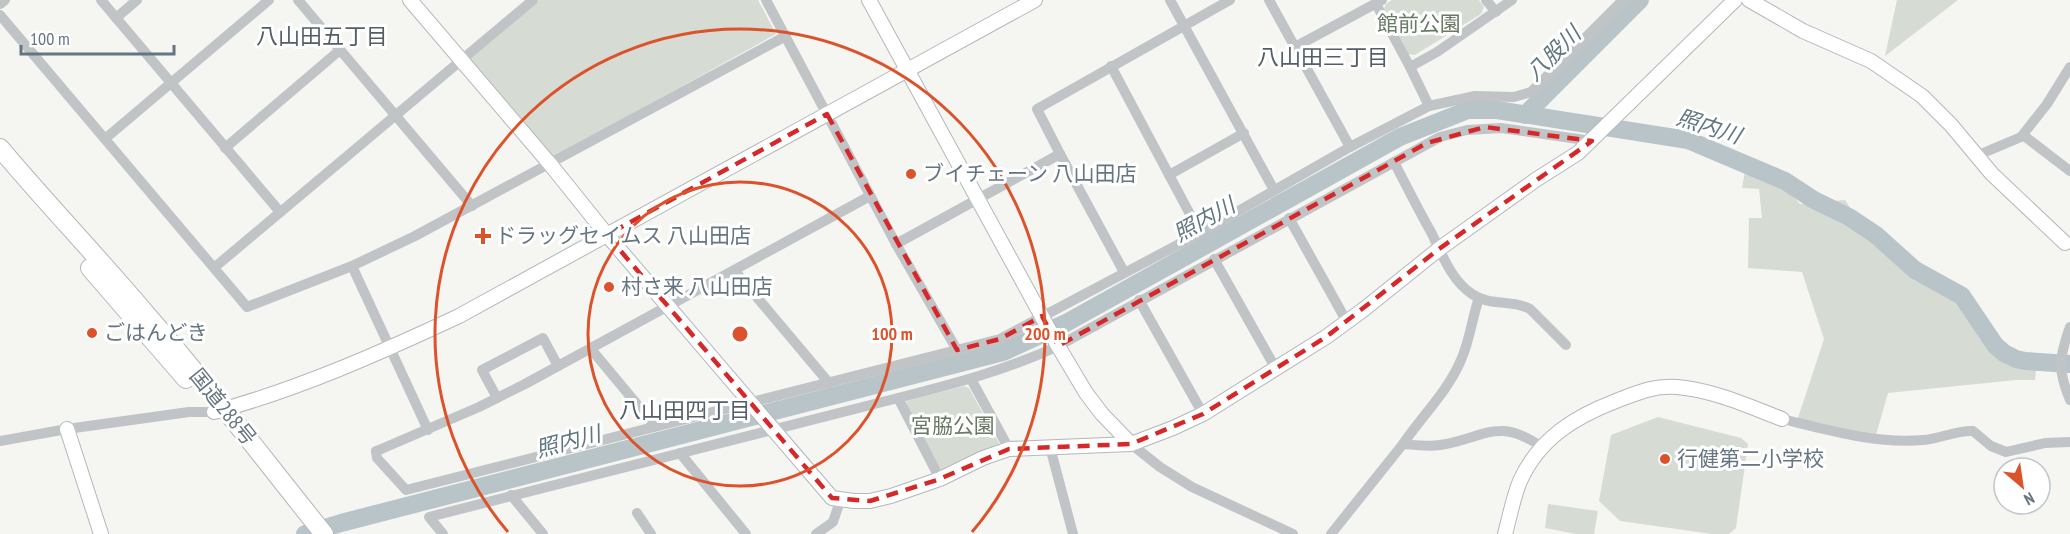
<svg xmlns="http://www.w3.org/2000/svg" width="2070" height="534" font-family="'PT Sans Narrow','Noto Sans JP',sans-serif">
	<style>
		.green { fill: #d6dcd3 }
		.lines { fill: none; stroke-linecap: round; stroke-linejoin: round }
		.river { stroke: #b8c4c8; stroke-width: 18 }
		.secondary-casing { stroke: #b3b8bc; stroke-width: 16 }
		.highway-casing { stroke: #b5b8bb; stroke-width: 20 }
		.street { stroke: #c0c4c7; stroke-width: 10 }
		.secondary { stroke: #fff; stroke-width: 14 }
		.highway { stroke: #fff; stroke-width: 18 }
		.marked { fill: none; stroke: #d62828; stroke-width: 4.5; stroke-dasharray: 12 8; stroke-linejoin: round }
		.ring { fill: none; stroke: #dc522b; stroke-width: 3 }
		.poi-dot { fill: #dc522b; stroke: #fff; stroke-width: 2 }
		.labels { text-anchor: middle; stroke-width: 6; stroke-linejoin: round; paint-order: stroke }
		.park-label { font-size: 21px; fill: #687964; stroke: #fff }
		.poi-label { font-size: 21px; fill: #657582; stroke: #fff; text-anchor: start }
		.street-label { font-size: 21px; fill: #657582; stroke: #fff }
		.neighbourhood-label { font-size: 22px; fill: #535e67; stroke: #fff }
		.water-label { font-size: 22px; font-style: italic; fill: #61777f; stroke: #fff }
		.centre { fill: #dc522b; stroke: #fff; stroke-width: 3 }
		.ring-label { font-size: 18px; text-anchor: middle; font-weight: bold; fill: #dc522b; stroke: #fff; stroke-width: 6; stroke-linejoin: round; paint-order: stroke }
	</style>
	<rect width="100%" height="100%" fill="#f5f5f2"/>
	<g class="green">
		<polygon points="539,0 758,0 776,34 554,157 468,58"/>
		<polygon points="1392,0 1479,0 1484,7 1481,14 1415,55 1408,54 1384,9 1386,4"/>
		<polygon points="1897,0 1958,0 1885,56"/>
		<polygon points="1745,171 1782,182 1800,204 1845,200 1867,233 1910,271 1914,280 1961,300 2003,348 2037,361 2035,380 2016,380 1888,393 1876,435 1797,421 1824,339 1802,272 1748,268 1749,218 1762,218 1759,189 1742,188"/>
		<polygon points="964,386 969,388 999,443 999,446 944,471 939,468 906,405 907,401"/>
		<polygon points="1658,417 1741,438 1748,444 1736,528 1729,534 1712,534 1620,521 1599,501 1611,435"/>
		<polygon points="1548,504 1598,511 1594,534 1576,534 1545,528"/>
	</g>
	<g class="lines">
		<g class="river">
			<polyline points="1525,115 1640,0"/>
			<polyline points="305,534 341,523 1003,352 1066,323 1400,137 1468,110 1497,110 1688,140 1785,181 1814,200 1849,217 1876,235 1915,270 1962,296 1995,345 2004,353 2016,359 2025,361 2070,364"/>
		</g>
		<g class="secondary-casing">
			<g id="secondary">
				<polyline points="410,0 550,164 607,235 832,498 854,501 870,501 891,496 940,479 983,458 1009,449 1131,444 1173,428 1203,414 1326,337 1363,310 1439,249 1537,179 1578,153 1735,0"/>
				<polyline points="869,0 1058,346 1086,393 1102,414 1131,444"/>
				<polyline points="1749,0 1803,31 1871,61 1922,96 1951,125 1992,174 2065,243"/>
				<path d="M 214,412 C 299,389 380,353 459,316 L 1035,0"/>
				<polyline points="67,429 101,534"/>
				<path d="M 1505,534 C 1510,516 1513,498 1520,481 C 1539,439 1574,417 1616,401 C 1637,393 1654,385 1677,387 C 1713,390 1748,406 1782,419"/>
			</g>
		</g>
		<g class="highway-casing">
			<g id="highway">
				<path d="M 0,148 C 48,205 99,258 147,315 C 209,386 265,461 324,534"/>
				<polyline points="90,268 186,379"/>
			</g>
		</g>
		<g class="street">
			<polyline points="101,0 280,212"/>
			<polyline points="298,0 472,206"/>
			<polyline points="766,0 896,244 957,350"/>
			<polyline points="1170,0 1274,190"/>
			<polyline points="1269,0 1350,147"/>
			<polyline points="1486,0 1496,12"/>
			<polyline points="0,4 5,0"/>
			<polyline points="1376,4 1410,67"/>
			<polyline points="0,15 247,307 352,266 415,236 786,36"/>
			<polyline points="116,18 137,0"/>
			<polyline points="1295,47 1382,0"/>
			<polyline points="1111,66 1200,233"/>
			<polyline points="1429,106 1475,96 1514,97 1531,92 1623,0"/>
			<polyline points="2023,135 2070,171"/>
			<polyline points="106,138 269,0"/>
			<polyline points="225,148 340,50"/>
			<polyline points="1060,154 1124,272"/>
			<polyline points="1976,156 2021,137 2047,104 2070,67"/>
			<path d="M 1394,162 C 1406,185 1418,209 1431,232 C 1442,254 1451,280 1472,294 C 1491,307 1511,299 1530,309 L 1566,345"/>
			<polyline points="1169,175 1244,133"/>
			<polyline points="870,196 525,384 479,407 379,450 376,451 377,458 406,490 1000,339 1200,233 1350,147 1429,106 1410,67 1437,52 1512,0"/>
			<polyline points="1289,218 1347,322"/>
			<polyline points="896,244 1060,154 1037,109 1230,0"/>
			<polyline points="1214,259 1276,369"/>
			<polyline points="352,266 428,430"/>
			<polyline points="215,267 533,0"/>
			<polyline points="734,270 829,383"/>
			<polyline points="1139,300 1203,414"/>
			<path d="M 2070,327 C 2059,358 2057,369 2070,400"/>
			<polyline points="591,349 655,426"/>
			<polyline points="971,379 1009,449"/>
			<polyline points="497,398 482,370 543,338 558,366"/>
			<polyline points="898,398 940,479"/>
			<path d="M 1782,419 C 1828,430 1875,444 1923,440 C 1940,439 1956,430 1973,431 L 1991,446 L 2006,452 L 2045,443 L 2070,442"/>
			<polyline points="0,441 67,429 189,412 214,412"/>
			<polyline points="1131,444 1160,467 1192,487 1293,534"/>
			<path d="M 1403,444 C 1422,416 1448,391 1461,360 C 1470,340 1472,318 1479,298"/>
			<polyline points="1050,447 1073,534"/>
			<polyline points="680,453 746,534"/>
			<polyline points="511,495 543,534"/>
			<polyline points="637,513 651,534"/>
			<path d="M 443,534 L 429,517 L 898,398 C 953,384 1007,370 1058,346 L 1440,137 L 1467,130 L 1501,128 L 1592,141"/>
			<polyline points="816,534 833,522 840,501"/>
			<path d="M 1331,534 L 1403,444 C 1415,445 1428,447 1440,445 C 1485,438 1497,416 1542,447"/>
		</g>
		<use href="#secondary" class="secondary"/>
		<use href="#highway" class="highway"/>
	</g>
	<path class="marked" d="M 827,114 L 957,350 L 1000,339 L 1042,316 L 1058,346 L 1427,143 L 1485,127 L 1592,141 L 1439,249 L 1326,337 L 1203,414 L 1131,444 L 1009,449 L 937,480 L 870,501 L 832,498 L 607,235 Z"/>
	<g class="ring">
		<circle cx="740" cy="334" r="152"/>
		<path d="M508 532A305 305 0 1 1 972 532"/>
	</g>
	<g class="poi-dot">
		<circle cx="911" cy="174" r="6"/>
		<path d="M480 227h6v6h6v6h-6v6h-6v-6h-6v-6h6z"/>
		<circle cx="609" cy="287" r="6"/>
		<circle cx="92" cy="333" r="6"/>
		<circle cx="1665" cy="459" r="6"/>
	</g>
	<g class="labels">
		<g class="park-label">
			<text x="1419" y="31">館前公園</text>
			<text x="953" y="433">宮脇公園</text>
		</g>
		<g class="poi-label">
			<text x="923" y="181">ブイチェーン 八山田店</text>
			<text x="495" y="243">ドラッグセイムス 八山田店</text>
			<text x="621" y="294">村さ来 八山田店</text>
			<text x="104" y="340">ごはんどき</text>
			<text x="1677" y="466">行健第二小学校</text>
		</g>
		<g class="street-label">
			<text transform="translate(223 407) rotate(51)" y="7">国道288号</text>
		</g>
		<g class="neighbourhood-label">
			<text x="322" y="44">八山田五丁目</text>
			<text x="1323" y="65">八山田三丁目</text>
			<text x="685" y="418">八山田四丁目</text>
		</g>
		<g class="water-label">
			<text transform="translate(1553 53) rotate(-45)" y="8">八股川</text>
			<text transform="translate(1709 126) rotate(18)" y="8">照内川</text>
			<text transform="translate(1204 219) rotate(-29)" y="8">照内川</text>
			<text transform="translate(568 441) rotate(-15)" y="8">照内川</text>
		</g>
	</g>
	<circle cx="740" cy="334" r="9" class="centre"/>
	<g class="ring-label">
		<text x="892" y="340">100 m</text>
		<text x="1045" y="340">200 m</text>
	</g>
	<g transform="translate(2022 486) rotate(151)"><circle r="28" fill="#ffffff" stroke="#c1c8cd" stroke-width="1.5"/>
	<path d="M0-4.5L10 22L0 15L-10 22Z" fill="#dc522b"/>
	<text y="-9" font-size="16" font-weight="bold" text-anchor="middle" fill="#657582">N</text>
	</g>
	<path d="M21 45v9h153v-9" fill="none" stroke="#657582" stroke-width="3"/>
	<text x="30" y="45" font-size="18" fill="#657582" stroke="#ffffff" stroke-width="4.5" paint-order="stroke">100 m</text>
</svg>
